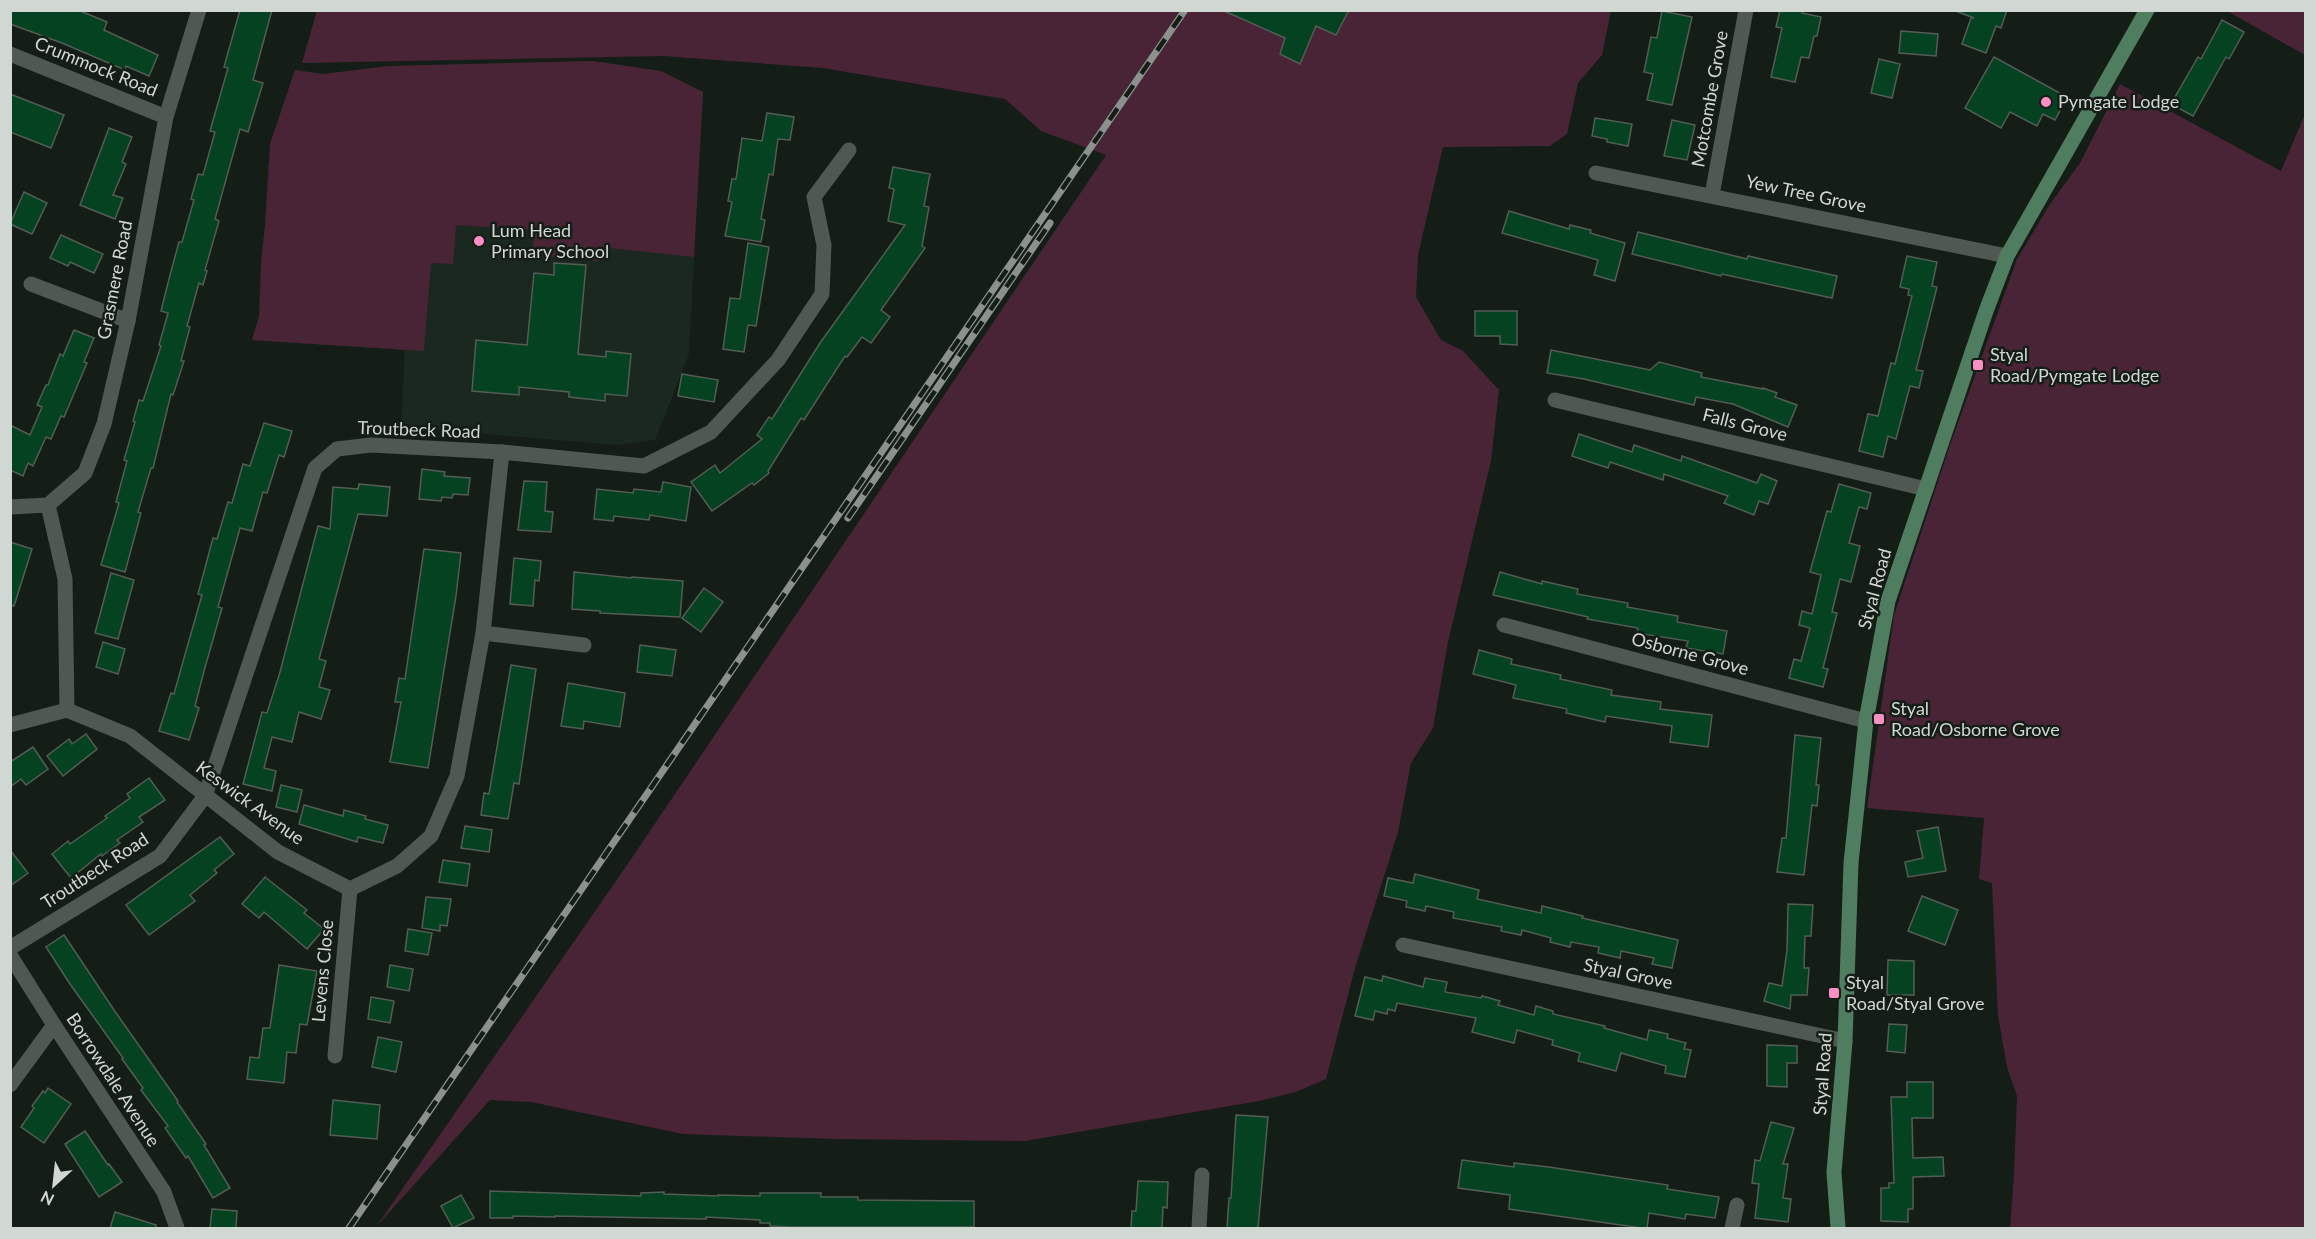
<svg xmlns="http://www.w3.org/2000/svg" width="2316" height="1239" font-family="Lato,sans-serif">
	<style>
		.built { fill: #1b281f }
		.green { fill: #492436 }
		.building { fill: #054221; stroke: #535c55; stroke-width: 1.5 }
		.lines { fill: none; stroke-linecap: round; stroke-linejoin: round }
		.street { stroke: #505852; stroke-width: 15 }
		.secondary { stroke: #4f7d60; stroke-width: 15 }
		.rail-casing { stroke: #8b928d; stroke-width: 7 }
		.rail { stroke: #151d17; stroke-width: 4.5; stroke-dasharray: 14; stroke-linecap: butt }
		.poi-dot { fill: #fb8fc4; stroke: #151d17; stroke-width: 2 }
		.labels { text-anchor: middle; stroke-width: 5; stroke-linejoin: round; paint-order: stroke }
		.street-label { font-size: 18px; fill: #d1d7d3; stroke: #151d17 }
		.poi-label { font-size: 18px; fill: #d1d7d3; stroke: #151d17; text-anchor: start }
	</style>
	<rect width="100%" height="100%" fill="#151d17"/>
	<polygon class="built" points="593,61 661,71 703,92 689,354 655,440 618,445 401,427 405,350 252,340 259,317 261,263 265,225 270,144 295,70 323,74 389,66"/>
	<g class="green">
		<polygon points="317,10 1611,11 1602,55 1578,83 1567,134 1550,146 1443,147 1418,255 1416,297 1441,340 1463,351 1499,390 1491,461 1448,642 1433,728 1411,763 1398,832 1355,968 1326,1079 1296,1092 1259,1101 1025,1141 837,1139 683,1134 531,1102 490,1100 376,1227 625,868 1106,155 1041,131 1005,99 823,68 664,56 302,63"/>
		<polygon points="2227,11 2305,11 2305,55"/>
		<polygon points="593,61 661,71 703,92 694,257 600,247 599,261 533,255 534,230 456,225 453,264 431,263 424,351 252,340 259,317 261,263 265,225 270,144 295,70 323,74 389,66"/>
		<polygon points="2120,84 2281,171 2305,114 2305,1228 2010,1228 2014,1174 2017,1096 2007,1067 1998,1016 1992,883 1979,879 1984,818 1867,808 1894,615 1950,445 2017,259 2050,204 2080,163"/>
	</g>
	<g class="building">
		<polygon points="10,10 78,10 107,22 104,30 158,55 149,76 126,66 125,70 62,43 10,24"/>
		<polygon points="240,10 272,10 253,80 263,83 248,132 240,129 215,219 219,221 205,270 207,271 203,285 199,283 187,326 190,327 181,361 184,361 173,395 171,394 153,468 151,468 138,512 141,513 125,572 101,565 119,503 116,502 127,461 124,460 135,422 133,421 139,400 143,401 161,346 159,345 168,313 161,311 170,275 179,242 182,242 194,200 191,199 198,174 203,175 215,132 210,131 228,68 224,67"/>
		<polygon points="1222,10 1349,10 1336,35 1316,26 1300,64 1280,54 1285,38"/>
		<polygon points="1780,10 1803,10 1802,13 1821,17 1817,36 1814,36 1809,58 1801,57 1795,82 1771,77 1782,28 1776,27"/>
		<polygon points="1958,10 2007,10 2001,28 1996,26 1986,53 1962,44 1971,18 1974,18 1958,12"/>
		<polygon points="1662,11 1692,17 1672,105 1647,100 1653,74 1644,72 1651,37 1657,38"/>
		<polygon points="2222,20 2244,32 2229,59 2226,57 2193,116 2171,104 2198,57 2201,59"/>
		<polygon points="1901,31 1938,34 1936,56 1899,53"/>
		<polygon points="1994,57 2067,97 2055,120 2043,114 2037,126 2010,112 2001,128 1965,108"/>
		<polygon points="1879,59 1900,64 1892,98 1871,93"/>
		<polygon points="10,94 64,115 51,148 10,132"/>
		<polygon points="767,113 794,117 790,140 778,139 773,175 769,174 761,219 765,220 761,242 725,236 732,202 728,201 732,179 736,179 742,138 762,141"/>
		<polygon points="1595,118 1632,124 1628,146 1607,142 1607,139 1592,136"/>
		<polygon points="1672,120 1695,125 1687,160 1664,156"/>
		<polygon points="109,128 132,137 122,162 126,164 113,195 123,198 115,219 80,205"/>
		<polygon points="893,167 930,174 924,206 929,207 922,246 925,248 881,310 890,317 871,343 862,337 847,357 845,356 804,420 801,418 768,471 769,473 754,485 752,483 712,511 691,482 715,465 720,473 762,439 757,435 769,417 772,419 820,343 905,225 888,221 894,189 889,188"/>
		<polygon points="24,192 47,203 32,234 10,224"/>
		<polygon points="1509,211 1569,229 1570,225 1591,230 1590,233 1625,243 1615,281 1594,275 1598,260 1502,233"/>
		<polygon points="1638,232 1747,259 1748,256 1837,276 1832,298 1722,274 1721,276 1632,254"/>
		<polygon points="61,235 103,254 94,273 70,262 68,266 50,258"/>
		<polygon points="748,243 769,247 756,326 748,325 744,352 723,349 730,298 740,299"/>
		<polygon points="1907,256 1937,262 1932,286 1937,287 1916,370 1923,371 1919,388 1910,386 1896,439 1888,436 1883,457 1859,451 1868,414 1878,416 1891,363 1895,364 1912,296 1908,295 1909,289 1900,287"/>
		<polygon points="554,263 586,265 578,354 606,357 606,351 631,354 627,396 605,394 605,401 569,397 569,392 519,387 519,395 472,391 476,340 527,345 534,273 554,275"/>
		<polygon points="1475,311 1517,311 1517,345 1500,344 1500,336 1475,336"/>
		<polygon points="74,330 94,338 84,362 87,363 64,417 61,416 51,439 46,437 33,466 28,463 23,476 10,470 10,425 30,435 42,407 37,405 46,385 48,385 60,354 63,356"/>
		<polygon points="1551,350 1650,370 1659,362 1702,373 1701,377 1763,389 1763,388 1777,393 1775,397 1797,405 1788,427 1733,404 1696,397 1694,405 1584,379 1547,373"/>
		<polygon points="682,374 718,380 714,402 678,396"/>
		<polygon points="264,423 292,431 284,457 279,455 267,493 263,492 252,531 240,528 218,607 222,608 204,671 195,706 199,708 189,740 159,731 171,693 174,694 184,658 202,595 198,594 213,538 217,539 228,502 232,503 243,464 250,466"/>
		<polygon points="1579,434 1632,452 1634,445 1681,461 1682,456 1757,483 1761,474 1777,481 1768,504 1759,501 1754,515 1724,503 1728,496 1664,474 1663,480 1610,462 1608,468 1572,456"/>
		<polygon points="422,469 445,472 444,476 470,478 468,495 453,494 452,498 442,497 441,501 419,499"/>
		<polygon points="524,481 547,482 545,511 553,512 551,532 518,530"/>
		<polygon points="663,482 691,487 686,521 650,515 649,520 614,516 613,521 594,519 597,489 633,493 634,489 661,492"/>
		<polygon points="359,484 390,487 387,516 358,514 319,659 326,661 319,687 330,690 321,719 299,712 292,742 272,737 264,768 276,771 272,791 243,784 262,712 267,713 280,672 318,526 330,529 333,487 358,489"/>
		<polygon points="1839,484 1871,493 1867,509 1859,507 1849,543 1860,546 1851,582 1840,579 1832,612 1837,613 1823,668 1828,669 1823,687 1789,678 1794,659 1801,661 1810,628 1799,625 1802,611 1812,614 1821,575 1810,572 1827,511 1831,512"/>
		<polygon points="10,542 32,549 14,606 10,605"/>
		<polygon points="424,549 461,553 456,596 428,768 390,762 401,702 395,702 399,678 405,679"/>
		<polygon points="514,558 541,561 539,581 535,580 533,606 510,604"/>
		<polygon points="574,572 631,578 632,577 683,581 680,617 600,613 600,611 572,609"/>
		<polygon points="1500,572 1542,584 1542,581 1578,589 1577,594 1628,603 1627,607 1678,616 1677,622 1727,631 1723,654 1686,648 1688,641 1637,633 1638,628 1587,619 1588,617 1493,595"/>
		<polygon points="111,573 134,580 118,639 95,633"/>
		<polygon points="704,588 723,602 701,632 682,618"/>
		<polygon points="103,642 125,649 118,674 96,667"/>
		<polygon points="640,645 676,650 672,676 637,672"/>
		<polygon points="1479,650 1512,659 1511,664 1561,675 1560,679 1612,690 1611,695 1661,702 1660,709 1712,715 1708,747 1670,742 1672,726 1606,716 1605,722 1566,713 1567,709 1513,698 1516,685 1473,674"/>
		<polygon points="511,665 536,669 519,784 514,783 508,819 481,815 484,793 489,794"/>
		<polygon points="568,683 625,693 620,727 584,721 583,729 561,726"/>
		<polygon points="86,734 97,749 63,776 47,756 69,739 72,744"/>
		<polygon points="1795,735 1821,738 1816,785 1819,785 1817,806 1812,805 1804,875 1777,872 1782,838 1786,838"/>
		<polygon points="33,747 48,769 26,785 21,779 10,787 10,762"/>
		<polygon points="149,778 165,800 139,817 143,822 117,840 120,843 102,856 101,854 71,878 52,854 68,841 70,844 107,818 105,816 130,798 127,794"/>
		<polygon points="281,785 302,790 297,812 276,807"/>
		<polygon points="304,805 343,816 344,810 366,816 365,819 388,825 383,843 358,837 357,842 299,824"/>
		<polygon points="465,826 492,830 489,852 461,848"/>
		<polygon points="1938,827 1946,871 1908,877 1905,862 1923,858 1917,831"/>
		<polygon points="220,837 234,854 214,870 217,873 190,895 195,901 149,935 126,905"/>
		<polygon points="10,850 28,873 10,886"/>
		<polygon points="443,860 470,864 467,886 439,882"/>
		<polygon points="1415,874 1479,890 1477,899 1541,913 1542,906 1583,916 1582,918 1678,940 1672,968 1652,964 1654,958 1621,951 1620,958 1598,953 1599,947 1571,942 1570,947 1550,942 1551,938 1522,930 1521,935 1501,931 1502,927 1453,918 1454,912 1426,906 1425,911 1406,907 1407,901 1384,896 1388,878 1413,883"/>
		<polygon points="265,877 307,910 304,913 324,929 307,949 264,912 259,918 242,904"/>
		<polygon points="1922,896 1958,910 1945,945 1908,931"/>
		<polygon points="426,897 451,899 447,926 440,925 440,931 422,928"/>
		<polygon points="1788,904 1813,905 1811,936 1805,936 1804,968 1809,968 1807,995 1791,995 1790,1009 1764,1001 1769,983 1782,986 1787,950"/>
		<polygon points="408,929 432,933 428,955 405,951"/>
		<polygon points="64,935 114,1010 178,1101 177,1102 206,1144 204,1145 230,1188 213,1198 188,1156 186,1158 165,1128 168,1126 141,1090 143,1088 122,1059 123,1058 70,984 46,947"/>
		<polygon points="1888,960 1914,961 1914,995 1887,995"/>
		<polygon points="279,965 317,971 307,1025 300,1024 296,1053 287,1052 284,1083 247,1079 250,1057 259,1058 263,1028 270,1028"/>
		<polygon points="390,965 413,969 409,991 387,987"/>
		<polygon points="1383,976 1423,987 1425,978 1447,982 1445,992 1481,998 1482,996 1500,1001 1498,1005 1534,1015 1536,1006 1553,1011 1553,1014 1605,1026 1604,1028 1647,1040 1649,1030 1668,1034 1667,1038 1686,1043 1684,1049 1691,1050 1685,1077 1665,1073 1666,1066 1621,1053 1616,1071 1578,1061 1580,1053 1552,1045 1553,1040 1517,1030 1514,1043 1472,1032 1476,1018 1397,1003 1395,1011 1388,1009 1387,1014 1375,1011 1373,1020 1355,1016 1365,977 1382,981"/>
		<polygon points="371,997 394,1001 390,1023 368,1019"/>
		<polygon points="1889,1024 1907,1025 1905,1053 1887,1051"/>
		<polygon points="378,1037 402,1042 396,1072 372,1067"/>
		<polygon points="1767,1045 1797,1046 1797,1063 1787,1063 1787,1087 1767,1086"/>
		<polygon points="1907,1082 1933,1082 1933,1118 1912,1118 1913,1158 1943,1157 1944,1176 1913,1177 1913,1209 1908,1209 1908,1222 1881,1221 1881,1188 1889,1188 1889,1183 1894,1183 1891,1097 1907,1097"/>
		<polygon points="48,1088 71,1104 44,1143 21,1127 34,1108 32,1106 43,1091 45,1093"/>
		<polygon points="333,1100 380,1105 377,1139 330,1135"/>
		<polygon points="1236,1115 1268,1117 1258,1228 1227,1228 1229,1198 1231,1198"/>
		<polygon points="1771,1122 1794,1128 1783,1164 1788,1164 1783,1198 1791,1199 1788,1222 1755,1218 1759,1184 1752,1183 1755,1160 1760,1161"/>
		<polygon points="85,1131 108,1165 109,1164 122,1182 99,1197 65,1144"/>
		<polygon points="1462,1160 1514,1167 1514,1163 1549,1167 1668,1185 1667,1189 1719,1197 1715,1218 1686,1214 1685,1219 1649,1213 1647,1228 1642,1228 1509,1209 1510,1195 1458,1188"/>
		<polygon points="1138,1181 1168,1182 1167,1208 1163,1207 1162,1228 1131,1228 1132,1211 1136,1211"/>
		<polygon points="490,1191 641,1196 641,1193 664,1192 664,1194 718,1196 718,1195 760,1196 760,1193 821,1193 821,1197 858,1197 858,1200 974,1201 974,1227 791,1227 770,1226 770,1223 760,1223 760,1220 706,1217 706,1219 555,1216 555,1217 513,1216 513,1218 490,1218"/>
		<polygon points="461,1195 474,1218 453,1228 441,1206"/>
		<polygon points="212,1209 237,1211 236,1228 210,1228"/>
		<polygon points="115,1212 156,1225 156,1228 110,1228"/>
	</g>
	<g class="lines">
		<g class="street">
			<polyline points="10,54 166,117"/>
			<polyline points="1596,173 2007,256"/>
			<polyline points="1712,195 1746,10"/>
			<polyline points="31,284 128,321"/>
			<polyline points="1555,400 1926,489"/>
			<polyline points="48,505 65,579 67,710"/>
			<polyline points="10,507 48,505 85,473 104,424 128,321 166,117 199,10"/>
			<polyline points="1504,625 1866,721"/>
			<polyline points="483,633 584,645"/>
			<polyline points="10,725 67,710 130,736 278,852 350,889 397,866 431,836 457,776 483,633 502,452"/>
			<polyline points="1403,945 1845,1041"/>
			<polyline points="10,948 160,856 205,796 315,468 337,449 371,445 502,452 644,466 711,432 778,360 822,294 824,245 814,197 849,150"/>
			<polyline points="10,955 54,1025 164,1192 177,1228"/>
			<polyline points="335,1056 350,889"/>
			<polyline points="10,1085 54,1025"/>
			<polyline points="1199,1228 1202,1175"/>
			<polyline points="1732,1228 1737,1205"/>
		</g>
		<polyline class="secondary" points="1838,1228 1834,1172 1845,1041 1851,863 1866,721 1888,601 1986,311 2007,256 2147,10"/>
		<g class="rail-casing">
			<g id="rail">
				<polyline points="848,518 1050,223"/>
				<polyline points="349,1228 1185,10"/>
			</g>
		</g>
		<use href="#rail" class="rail"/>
	</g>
	<g class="poi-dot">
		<circle cx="2046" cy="102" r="6"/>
		<circle cx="479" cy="241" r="6"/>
		<rect x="1972" y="359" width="12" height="12" rx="3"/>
		<rect x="1873" y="713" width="12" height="12" rx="3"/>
		<rect x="1828" y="987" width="12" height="12" rx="3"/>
	</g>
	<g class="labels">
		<g class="street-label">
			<text transform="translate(96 67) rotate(22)" y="6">Crummock Road</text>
			<text transform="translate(1710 99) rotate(-80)" y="6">Motcombe Grove</text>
			<text transform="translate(1806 194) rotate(12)" y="6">Yew Tree Grove</text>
			<text transform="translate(115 280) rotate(-79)" y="6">Grasmere Road</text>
			<text transform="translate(1745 425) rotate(14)" y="6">Falls Grove</text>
			<text transform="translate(419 430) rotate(2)" y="6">Troutbeck Road</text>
			<text transform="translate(1875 589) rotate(-75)" y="6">Styal Road</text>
			<text transform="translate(1690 654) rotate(15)" y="6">Osborne Grove</text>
			<text transform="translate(250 803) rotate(36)" y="6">Keswick Avenue</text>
			<text transform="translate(95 871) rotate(-33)" y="6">Troutbeck Road</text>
			<text transform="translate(323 971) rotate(-85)" y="6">Levens Close</text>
			<text transform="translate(1628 974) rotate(12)" y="6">Styal Grove</text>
			<text transform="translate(1823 1074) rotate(-86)" y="6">Styal Road</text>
			<text transform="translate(113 1080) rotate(57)" y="6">Borrowdale Avenue</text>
		</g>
		<g class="poi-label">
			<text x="2058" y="108">Pymgate Lodge</text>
			<text x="491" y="237">Lum Head<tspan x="491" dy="21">Primary School</tspan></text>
			<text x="1990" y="361">Styal<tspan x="1990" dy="21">Road/Pymgate Lodge</tspan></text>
			<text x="1891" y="715">Styal<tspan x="1891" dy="21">Road/Osborne Grove</tspan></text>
			<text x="1846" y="989">Styal<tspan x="1846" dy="21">Road/Styal Grove</tspan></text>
		</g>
	</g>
	<rect width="2316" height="1239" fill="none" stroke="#d1d7d3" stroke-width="24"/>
	<g transform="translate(54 1185) rotate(207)" stroke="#151d17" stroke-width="4.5" paint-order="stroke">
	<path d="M0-4.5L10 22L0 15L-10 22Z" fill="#d1d7d3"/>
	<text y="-9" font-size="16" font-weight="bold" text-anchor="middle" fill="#d1d7d3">N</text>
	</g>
</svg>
